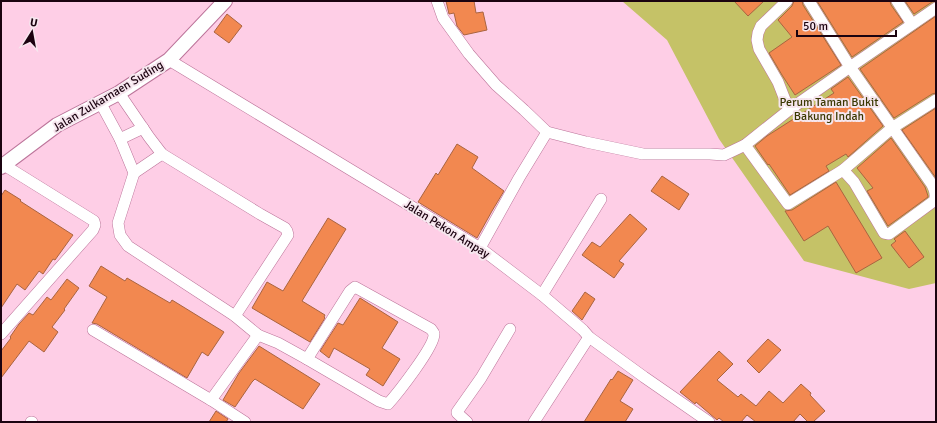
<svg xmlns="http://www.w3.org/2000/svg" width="937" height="423" font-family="Signika,sans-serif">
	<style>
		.green { fill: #c5c267 }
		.building { fill: #f28850; stroke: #a96440 }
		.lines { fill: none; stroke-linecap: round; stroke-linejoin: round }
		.minor-casing { stroke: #bc749a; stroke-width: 12 }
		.tertiary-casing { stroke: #bc749a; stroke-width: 16 }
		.minor { stroke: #fff; stroke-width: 11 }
		.tertiary { stroke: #fff; stroke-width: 14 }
		.labels { text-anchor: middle; stroke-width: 4; stroke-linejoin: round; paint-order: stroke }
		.street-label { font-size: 12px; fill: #1b0310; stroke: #f6e6ee }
		.park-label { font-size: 12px; fill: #3a3801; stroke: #f6e6ee }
	</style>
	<rect width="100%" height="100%" fill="#fecee6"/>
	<polygon class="green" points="622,1 936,1 936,283 909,289 804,261 719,139 667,40"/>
	<g class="building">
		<polygon points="446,1 474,1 476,13 483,12 487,30 464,35 457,26 454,13 449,14"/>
		<polygon points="734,1 764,1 748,16"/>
		<polygon points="794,1 802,1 803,5 841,65 795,95 782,75 769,53 792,37 778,20 792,6"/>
		<polygon points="817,1 890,1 891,5 903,22 852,57"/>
		<polygon points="905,1 936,1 932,2 914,14"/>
		<polygon points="227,14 242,26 229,43 214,32"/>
		<polygon points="936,16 936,93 932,94 894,118 860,69"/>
		<polygon points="848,77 883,126 848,157 846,154 826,166 829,171 790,195 769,164 768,165 755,146 767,136 834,93 831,89"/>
		<polygon points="936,108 936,178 902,130"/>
		<polygon points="891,138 925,187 928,196 928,197 888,226 867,191 873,188 857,168"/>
		<polygon points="457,144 478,157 472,168 504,191 492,211 477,238 418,202 436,173 438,175"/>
		<polygon points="662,176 689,194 679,210 651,191"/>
		<polygon points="836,182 882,258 856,273 828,226 804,241 785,211 792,210"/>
		<polygon points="5,190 21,200 20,201 73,235 55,260 53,259 43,274 39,271 25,290 17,284 1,308 1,196"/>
		<polygon points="630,214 647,229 619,261 624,264 614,278 582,255 592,242 600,247"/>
		<polygon points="328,218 346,229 302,301 325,315 324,317 325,318 310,342 252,308 267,282 283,291"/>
		<polygon points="905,231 924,257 909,268 891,245 896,241 894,239"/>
		<polygon points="101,266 125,281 127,278 170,303 172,300 224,332 208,356 202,352 187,378 97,324 92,323 107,297 89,286"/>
		<polygon points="67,279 79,288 64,309 65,310 52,327 58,332 44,352 29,341 1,378 1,351 11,338 10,337 19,324 29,313 33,315 47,297 51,300"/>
		<polygon points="585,292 595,299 582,320 572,311"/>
		<polygon points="360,298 398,322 382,348 400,359 383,386 366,375 370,369 334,348 329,358 320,351 338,323 343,325"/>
		<polygon points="768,339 781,350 759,373 747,361"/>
		<polygon points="259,346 320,384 303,409 255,379 252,382 235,407 223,400 239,373"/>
		<polygon points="719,351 733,364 717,380 738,397 741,394 756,406 769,391 783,403 801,384 811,393 810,395 825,411 813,422 808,422 800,414 793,422 756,422 747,415 741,422 724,422 719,418 717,420 696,402 695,404 680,392"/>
		<polygon points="618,371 633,380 620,401 633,409 625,422 584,422 611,379 612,380"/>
		<polygon points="216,411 228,419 226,422 209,422"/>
	</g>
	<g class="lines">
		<g class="minor-casing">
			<g id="minor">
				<polyline points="437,1 443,18 469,54 496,85 524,110 547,132 586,142 643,154 710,154 724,155 745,145"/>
				<polyline points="787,1 761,26 758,33 757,40 759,49 778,82 789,110"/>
				<path d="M 809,1 L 850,67 L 931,183 C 934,188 937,194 934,201 L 889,234 L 884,233 L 854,182 L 843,170"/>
				<polyline points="897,1 912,24"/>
				<polyline points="936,8 850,67 789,110 745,145 788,204 843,170 892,128 936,100"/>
				<polyline points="169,60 480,248 542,295 583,330 589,337 644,377 709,422"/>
				<polyline points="119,93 149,137 162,154 260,214 285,228 287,231 288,235 235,316"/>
				<polyline points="100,102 120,139 134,173 118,223 120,235 128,246 235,316 258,335 278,343 307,359"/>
				<polyline points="120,139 143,128"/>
				<polyline points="134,173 162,154"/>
				<polyline points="480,248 519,178 547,132"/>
				<path d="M 355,287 L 431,329 C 432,331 434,332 434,334 C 435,346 397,394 388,404 L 379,401 L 307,359 L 350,291 Z"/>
				<polyline points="542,295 601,199"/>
				<polyline points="93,330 211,400 245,422"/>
				<polyline points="1,334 93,230 95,225 94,221 4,165"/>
				<polyline points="211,400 258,335"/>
				<polyline points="31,422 32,422"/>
				<polyline points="467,422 457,413 457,412 481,378 510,329"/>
				<polyline points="534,422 589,337"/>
			</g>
		</g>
		<g class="tertiary-casing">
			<polyline id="tertiary" points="1,167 57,125 119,93 169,60 225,1"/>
		</g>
		<use href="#minor" class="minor"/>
		<use href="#tertiary" class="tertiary"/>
	</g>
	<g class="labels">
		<g class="street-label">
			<text transform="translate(108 96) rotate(-31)" y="4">Jalan Zulkarnaen Suding</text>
			<text transform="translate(447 229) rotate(32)" y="4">Jalan Pekon Ampay</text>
		</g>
		<g class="park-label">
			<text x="829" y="106">Perum Taman Bukit<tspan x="829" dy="14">Bakung Indah</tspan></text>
		</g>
	</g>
	<rect width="937" height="423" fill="none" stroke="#1b0310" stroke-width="4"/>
	<g transform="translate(32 32) rotate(11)" stroke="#f6e6ee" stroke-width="3" paint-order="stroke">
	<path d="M0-3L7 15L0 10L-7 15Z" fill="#1b0310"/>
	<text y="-6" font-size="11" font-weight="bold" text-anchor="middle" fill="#1b0310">U</text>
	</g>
	<path d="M797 30v6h99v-6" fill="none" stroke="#1b0310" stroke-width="2"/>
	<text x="803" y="30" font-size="12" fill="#1b0310" stroke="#f6e6ee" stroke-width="3" paint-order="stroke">50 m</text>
</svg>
